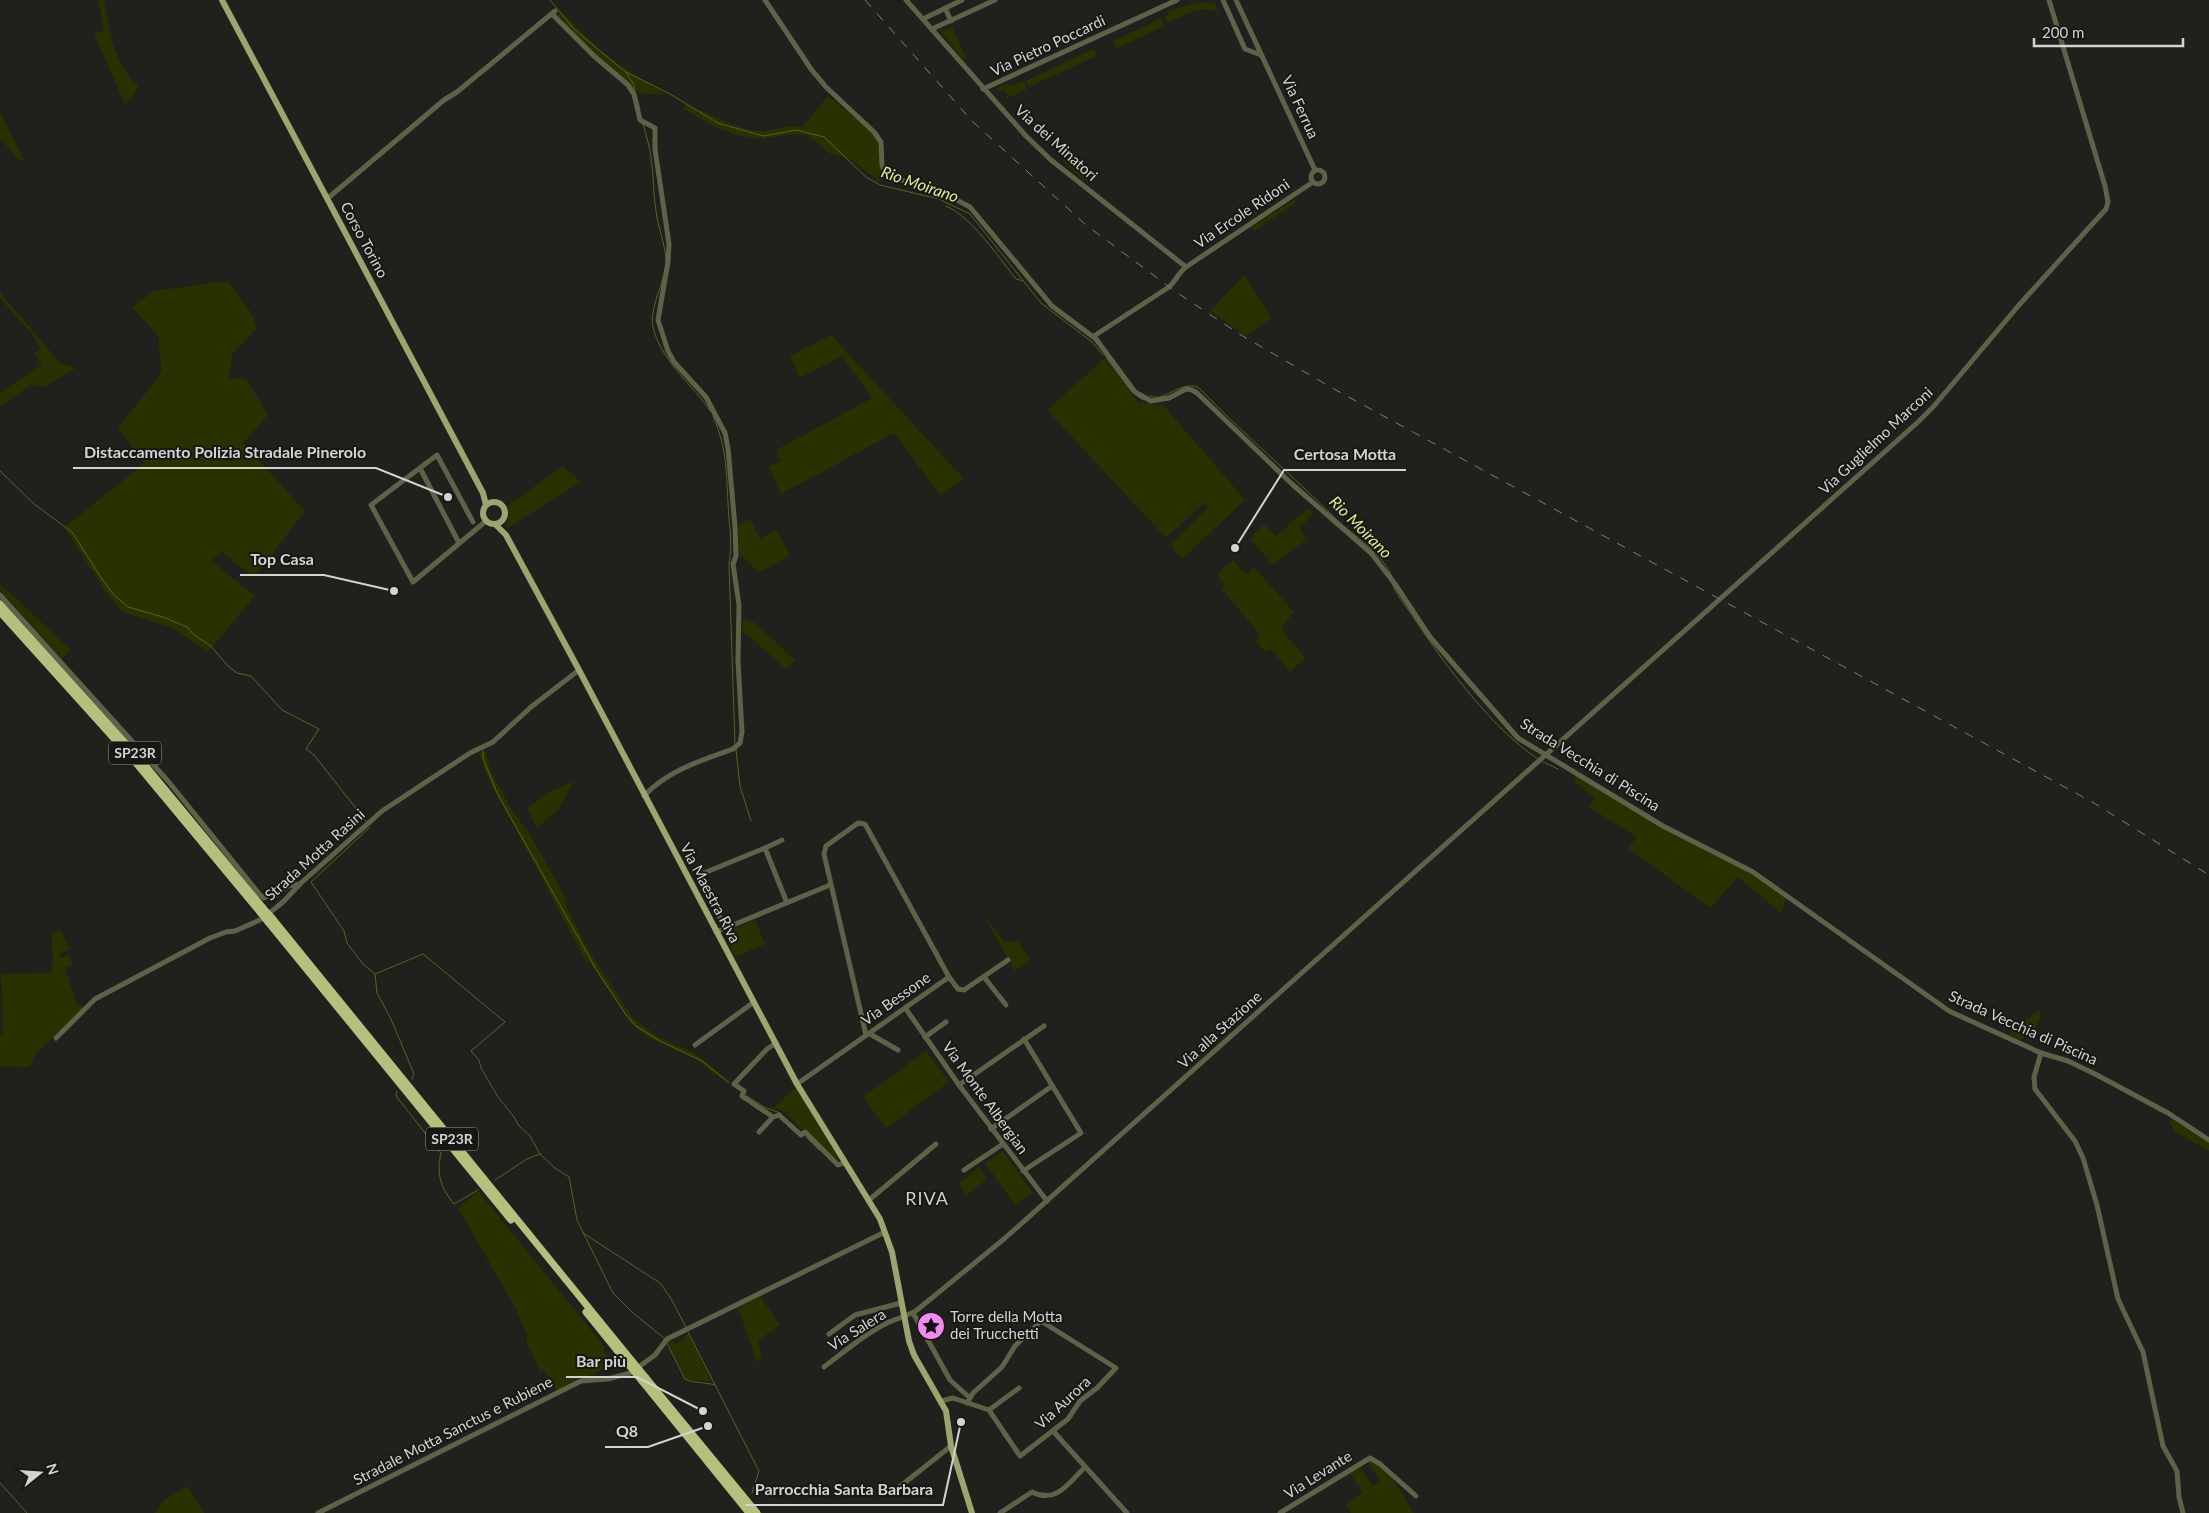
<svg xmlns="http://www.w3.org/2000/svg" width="2209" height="1513" font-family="Lato,sans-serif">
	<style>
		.green { fill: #2a3000 }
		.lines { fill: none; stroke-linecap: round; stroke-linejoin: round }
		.stream { stroke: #596322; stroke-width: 1 }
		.minor { stroke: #5d6249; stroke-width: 5 }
		.major { stroke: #9ba56f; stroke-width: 6 }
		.highway { stroke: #b3c07e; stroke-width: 7 }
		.rail { stroke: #7e7f7c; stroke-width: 1; stroke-dasharray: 9 9; stroke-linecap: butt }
		.highway-bridge { stroke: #b3c07e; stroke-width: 7 }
		.labels { text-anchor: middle; stroke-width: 4; stroke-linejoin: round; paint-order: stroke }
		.shield { fill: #171714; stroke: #9b9b98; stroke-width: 1 }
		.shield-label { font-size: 14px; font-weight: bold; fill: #d3d4d1 }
		.street-label { font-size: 15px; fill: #d3d4d1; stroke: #171714 }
		.poi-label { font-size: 15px; fill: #d3d4d1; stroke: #171714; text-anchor: start }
		.water-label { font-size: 16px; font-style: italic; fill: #ddee91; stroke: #171714 }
		.quarter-label { font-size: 18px; letter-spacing: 1px; fill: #cecfca; stroke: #171714 }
		.leader { fill: none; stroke: #d3d4d1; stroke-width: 2 }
		.callout-dot { fill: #d3d4d1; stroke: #171714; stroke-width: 2 }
		.callout-label { font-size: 16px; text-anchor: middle; font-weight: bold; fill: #d3d4d1; stroke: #171714; stroke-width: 4; stroke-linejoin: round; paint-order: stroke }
	</style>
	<rect width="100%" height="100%" fill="#20211d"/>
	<g class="green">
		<path d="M 98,0 L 104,0 C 111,34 112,61 138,86 L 132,97 L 125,104 L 94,34 L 104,30 Z"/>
		<path d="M 1196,3 L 1214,3 L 1219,12 C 1203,5 1185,15 1170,22 L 1167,21 L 1165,16 L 1169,14 L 1168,11 Z"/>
		<polygon points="562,12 596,47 625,69 666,94 641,94 602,61 556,15"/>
		<polygon points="1162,18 1164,26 1117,48 1113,41"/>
		<polygon points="952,27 966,58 963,60 941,32"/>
		<polygon points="1093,49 1097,56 1029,87 1026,81"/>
		<polygon points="1024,81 1027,89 1006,99 1007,95 1003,90 999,92 997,88 1008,83 1009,86"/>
		<path d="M 828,96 L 872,132 L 879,142 L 884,175 L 880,182 L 849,158 L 831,154 L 807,135 L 786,135 L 761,139 L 736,135 L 715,127 L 684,109 L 685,104 C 707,112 732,127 755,131 C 769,133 790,123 802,127 Z"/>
		<polygon points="0,111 25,162 17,158 0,138"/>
		<polygon points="1072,152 1075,153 1087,179 1084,180 1063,162 1064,156"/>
		<polygon points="1295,199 1297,202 1254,231 1252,227"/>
		<polygon points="1244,275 1272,318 1246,336 1210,311"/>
		<polygon points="228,281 252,314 257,328 232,354 229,378 246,379 268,415 243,443 305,511 254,578 222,552 211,561 255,596 208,652 171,627 122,612 104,589 66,530 67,524 73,521 144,463 118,428 162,372 158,336 132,307 154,291"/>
		<polygon points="0,292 60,363 76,368 44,387 32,384 0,407 0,393 42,364 34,354 41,349 33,336 0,298"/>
		<polygon points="831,335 964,479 940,495 894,433 781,494 769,467 781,461 776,450 872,398 842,356 800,378 790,356"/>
		<polygon points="1104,359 1138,402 1164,406 1245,500 1182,559 1173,549 1172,543 1209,507 1204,503 1166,538 1047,410"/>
		<polygon points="563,466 581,482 506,529 509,516 506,507"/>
		<polygon points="1308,508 1314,513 1299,528 1306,540 1273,565 1250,539 1264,524 1276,536"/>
		<polygon points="750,518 760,539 776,529 790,555 759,573 738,552 737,527"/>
		<polygon points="1233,560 1246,574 1254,567 1294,612 1281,629 1306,658 1290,672 1271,649 1265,652 1256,642 1260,634 1221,589 1225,586 1217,574"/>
		<polygon points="0,584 71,650 62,659 0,590"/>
		<polygon points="743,619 755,623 796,661 786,669 745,633 742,632"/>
		<polygon points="485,750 491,772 510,807 531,836 565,897 568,910 594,959 633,1018 658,1037 695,1053 732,1083 713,1073 698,1060 648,1037 633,1026 590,963 586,961 486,774 479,754"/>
		<polygon points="1576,776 1676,835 1747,870 1786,898 1781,913 1738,877 1710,908 1628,848 1637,837 1589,807 1595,797 1574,782"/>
		<polygon points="574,781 559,809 537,828 527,809 545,794"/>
		<polygon points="984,916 1005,942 1018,941 1030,960 1015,971"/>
		<polygon points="755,920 765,944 735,957 727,938 730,930"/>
		<polygon points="62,931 69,949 59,954 62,958 69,955 73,965 65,968 77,1005 82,1004 83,1008 36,1053 29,1067 0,1066 0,1034 3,1034 1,974 51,973 53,960 51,932"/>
		<polygon points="2039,1010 2042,1016 2034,1030 2020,1040 2008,1034"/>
		<polygon points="926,1051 949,1082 886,1128 863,1097"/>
		<polygon points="796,1088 840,1161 834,1158 804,1129 802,1130 784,1111 773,1108"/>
		<polygon points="2171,1119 2209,1142 2209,1151 2176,1132 2170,1124"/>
		<polygon points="1003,1151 1033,1193 1015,1205 985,1163"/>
		<polygon points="979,1167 987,1179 967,1195 958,1184"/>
		<polygon points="478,1191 605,1347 603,1349 612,1362 612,1365 557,1391 544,1370 540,1372 527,1343 527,1335 514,1305 458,1208"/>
		<polygon points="760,1296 780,1325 758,1341 762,1360 757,1362 738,1308"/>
		<polygon points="688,1334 711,1381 687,1380 668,1342 671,1340 674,1344 685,1340 684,1336"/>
		<path d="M 1370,1460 C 1391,1469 1402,1495 1414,1513 L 1351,1513 L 1346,1504 L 1363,1492 L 1349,1472 L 1359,1466 L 1373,1486 L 1380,1481 L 1367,1461 Z"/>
		<polygon points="188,1486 204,1513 155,1513 164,1500"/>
	</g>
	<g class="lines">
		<g class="stream">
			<polyline points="550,0 575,30 623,70"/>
			<polyline points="624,70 633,83 640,110"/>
			<polyline points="626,72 670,94 718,123 763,136 797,130 824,137 866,177 880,185 939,199 970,214 1041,303 1092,342 1103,355"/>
			<path d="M 643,124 C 646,135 650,147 651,158 C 654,175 653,194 656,211 C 658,228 665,243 666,260 C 666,283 647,308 654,331 C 664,364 693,385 711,412"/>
			<path d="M 946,206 C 972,217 998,257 1016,279 L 1023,281"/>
			<polyline points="1106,358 1131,391"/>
			<polyline points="1136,395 1143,400"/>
			<path d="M 1150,396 C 1165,403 1178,381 1198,387 C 1242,433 1291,474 1336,519 C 1355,537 1383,553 1393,579"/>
			<path d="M 713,416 C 727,449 726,468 728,503 C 729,526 733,540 729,564 L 735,744"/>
			<polyline points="0,471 34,504 72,532 102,579 113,594 128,607 163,617 187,627 194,635 211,646 227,665 237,673 251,676 282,710 319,729 306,749 314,755 366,821"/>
			<path d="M 1392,583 C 1395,593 1405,605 1412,615 C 1442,661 1492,729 1538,759"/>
			<polyline points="736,750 740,786 751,821"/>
			<polyline points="483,751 483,758 497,793 596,969 626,1015 636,1026 660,1041 702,1061 729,1083"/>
			<polyline points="1543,762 1558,769"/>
			<polyline points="370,827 311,882 344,931 347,943 363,964 375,974 377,993 391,1019 414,1074 412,1079"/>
			<polyline points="375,974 423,954 505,1022 471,1051 479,1060 481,1068 498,1097 514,1117 519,1126 530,1136 540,1154 555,1168 569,1177 577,1220 607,1281 613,1293 632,1312 664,1338"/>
			<path d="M 397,1091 L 396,1096 L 441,1153 C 436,1174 441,1188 454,1204 L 478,1190"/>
			<polyline points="747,1096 764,1107 780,1113"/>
			<polyline points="807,1138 819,1150"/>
			<polyline points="495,1180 527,1159 540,1154"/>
			<polyline points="583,1233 660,1283 670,1297 686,1327"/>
			<polyline points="688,1332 715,1385"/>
			<path d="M 667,1343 L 685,1379 C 691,1383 705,1382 715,1385 L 759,1471 L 752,1493"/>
			<polyline points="0,1483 27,1513"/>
		</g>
		<g class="minor">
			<path d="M 765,0 L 811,69 L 826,87 L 874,132 L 881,142 L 882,165 L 886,176 C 897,180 907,181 918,184 C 936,190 954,198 970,207 L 1052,306 L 1096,339 L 1135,392 L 1151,401 L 1169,398 L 1186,389 L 1192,390 L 1197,393 L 1293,485 L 1371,553 L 1395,584 L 1430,637 L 1518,738 L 1663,826 L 1753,872 L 1949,1011 L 2041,1053 L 2068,1061 L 2095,1074 L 2168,1113 L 2209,1140"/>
			<polyline points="906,0 1026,136 1051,160 1186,267"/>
			<polyline points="1223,0 1245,49 1261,55"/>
			<polyline points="1236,0 1315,170"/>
			<polyline points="945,8 951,21"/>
			<path d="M 552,14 L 594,56 L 628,85 L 634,94 L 640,120 L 655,128 L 655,149 L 669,244 L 668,262 L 658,320 L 668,351 L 674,362 L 706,397 L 725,433 L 728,448 L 735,527 L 736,556 L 733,564 L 739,605 L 738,661 L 742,732 L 740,743 L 733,749 C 702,760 667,771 644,796"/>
			<polyline points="923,19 962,0"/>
			<polyline points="932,29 995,0"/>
			<polyline points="983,89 1177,0"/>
			<circle cx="1318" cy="177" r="7"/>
			<polyline points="328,198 444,100 457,92 555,11"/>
			<path d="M 1094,336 L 1169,287 C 1176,281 1178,273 1186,267 L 1313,182"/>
			<polyline points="420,468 459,543"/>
			<polyline points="473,522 437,455 371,505 413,582 486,521"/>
			<polyline points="0,595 168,781 260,895 264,898 289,886 300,884"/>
			<polyline points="765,848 782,840"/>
			<polyline points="725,928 702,881 704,873 765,848 787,903"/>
			<polyline points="716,932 830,885"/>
			<polyline points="984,977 1006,1005"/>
			<polyline points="906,1009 959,1085 1047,1201"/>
			<polyline points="870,1034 898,1050"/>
			<polyline points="866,1035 824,854 826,846 858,823 865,824 949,977"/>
			<polyline points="925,1037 946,1022"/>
			<polyline points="56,1038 95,999 210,938 226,932 235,931 262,919 283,902 301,883 382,811 470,753 493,742 531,707 579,670"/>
			<polyline points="776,1043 767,1049 734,1084 744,1091 742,1096 773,1117 779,1115 801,1135 805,1132 838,1165 844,1163"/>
			<polyline points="695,1045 754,1002"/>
			<polyline points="2041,1053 2034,1077 2035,1089 2075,1141 2083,1158 2097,1205 2118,1299 2143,1352 2163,1446 2177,1471 2179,1497 2183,1513"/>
			<polyline points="797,1084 949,977 958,989 964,990 1008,960"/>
			<polyline points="959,1085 1044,1026"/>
			<polyline points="991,1129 1052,1086"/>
			<polyline points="759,1132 773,1117"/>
			<polyline points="964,1170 1003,1144"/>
			<polyline points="1023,1171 1081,1133 1024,1039"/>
			<polyline points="869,1200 936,1144"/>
			<polyline points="913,1313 950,1380 970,1398"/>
			<polyline points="829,1334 855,1315 901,1303"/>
			<polyline points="640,1366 655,1355 667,1339 885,1232"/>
			<path d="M 824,1367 C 845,1351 865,1334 889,1322 C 898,1318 908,1316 917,1310 L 1004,1239 L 1918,422 L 1934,406 L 2019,305 L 2106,209 L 2108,202 L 2105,186 L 2049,0"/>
			<polyline points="941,1401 953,1398 989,1410"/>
			<polyline points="967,1403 973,1393 1002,1367 1015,1346 1041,1321 1116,1368 1097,1388 1080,1401 1068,1419 1020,1456 989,1410"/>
			<polyline points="989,1410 1019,1388"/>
			<polyline points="1053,1431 1127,1513"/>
			<polyline points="893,1492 951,1446"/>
			<polyline points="318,1513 581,1381 608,1379 630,1373"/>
			<path d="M 1000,1513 L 1032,1492 C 1056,1504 1068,1484 1084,1468"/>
			<polyline points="1280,1513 1370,1458 1380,1464 1416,1496"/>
		</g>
		<g class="major">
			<polyline points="222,0 483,493 486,505"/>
			<circle cx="494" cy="513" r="11"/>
			<polyline points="496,525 506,535 579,670 797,1084 880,1219 892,1252 909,1341 914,1355 946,1411 951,1446 972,1513"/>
		</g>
		<g class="highway">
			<polyline points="0,604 139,758 263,908"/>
			<polyline points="0,612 136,763 260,912"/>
			<polyline points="272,918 632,1361"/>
			<polyline points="268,922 511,1220"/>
			<polyline points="586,1312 628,1364"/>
			<polyline points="646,1378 757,1513"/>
			<polyline points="642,1381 749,1513"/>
		</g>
		<polyline class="rail" points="865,0 972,121 1086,225 1176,292 1241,335 1334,389 2094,803 2209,875"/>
		<g class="highway-bridge">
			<polyline points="263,908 272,918"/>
			<polyline points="260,912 268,922"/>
			<polyline points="632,1361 646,1378"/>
			<polyline points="628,1364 642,1381"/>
		</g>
	</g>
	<defs>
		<g id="sight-disc" transform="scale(1.4375)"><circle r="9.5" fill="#f28af2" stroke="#171714"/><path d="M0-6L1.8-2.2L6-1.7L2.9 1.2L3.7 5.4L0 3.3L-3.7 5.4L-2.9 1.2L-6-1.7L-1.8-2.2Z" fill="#111"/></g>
	</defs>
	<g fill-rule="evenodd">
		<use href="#sight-disc" x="931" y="1326"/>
	</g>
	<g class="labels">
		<g class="shield">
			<rect x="109" y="741.5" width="52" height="23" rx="4"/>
			<rect x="426" y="1127.5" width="52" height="23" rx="4"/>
		</g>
		<g class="shield-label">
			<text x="135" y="758">SP23R</text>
			<text x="452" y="1144">SP23R</text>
		</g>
		<g class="street-label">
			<text transform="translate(1048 46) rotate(-25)" y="5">Via Pietro Poccardi</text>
			<text transform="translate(1300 107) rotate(65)" y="5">Via Ferrua</text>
			<text transform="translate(1056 143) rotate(42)" y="5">Via dei Minatori</text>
			<text transform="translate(1242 214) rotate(-34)" y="5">Via Ercole Ridoni</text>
			<text transform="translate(364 240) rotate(62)" y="5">Corso Torino</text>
			<text transform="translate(1876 441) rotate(-43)" y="5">Via Guglielmo Marconi</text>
			<text transform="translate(1590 765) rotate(32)" y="5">Strada Vecchia di Piscina</text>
			<text transform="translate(315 855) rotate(-42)" y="5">Strada Motta Rasini</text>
			<text transform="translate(710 893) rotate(62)" y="5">Via Maestra Riva</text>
			<text transform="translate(896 999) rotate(-35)" y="5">Via Bessone</text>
			<text transform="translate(2023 1028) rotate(24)" y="5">Strada Vecchia di Piscina</text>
			<text transform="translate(1220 1030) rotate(-42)" y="5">Via alla Stazione</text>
			<text transform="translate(985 1098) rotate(54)" y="5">Via Monte Albergian</text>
			<text transform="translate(857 1330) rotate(-32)" y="5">Via Salera</text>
			<text transform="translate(1063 1403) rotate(-43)" y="5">Via Aurora</text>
			<text transform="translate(453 1431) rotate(-27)" y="5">Stradale Motta Sanctus e Rubiene</text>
			<text transform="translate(1318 1475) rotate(-32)" y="5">Via Levante</text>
		</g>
		<g class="poi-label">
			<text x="950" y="1322">Torre della Motta<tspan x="950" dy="17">dei Trucchetti</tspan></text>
		</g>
		<g class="water-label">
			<text transform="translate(920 184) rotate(19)" y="6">Rio Moirano</text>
			<text transform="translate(1361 527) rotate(45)" y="6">Rio Moirano</text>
		</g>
		<g class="quarter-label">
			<text x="927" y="1205">RIVA</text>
		</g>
	</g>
	<path class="leader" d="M448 497L376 468H73M1235 548L1284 470H1406M394 591L324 575H240M703 1411L637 1377H566M708 1426L648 1447H605M961 1422L943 1505H745"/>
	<g class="callout-dot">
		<circle cx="448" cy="497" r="5"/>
		<circle cx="1235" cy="548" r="5"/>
		<circle cx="394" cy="591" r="5"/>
		<circle cx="703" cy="1411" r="5"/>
		<circle cx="708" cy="1426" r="5"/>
		<circle cx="961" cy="1422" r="5"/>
	</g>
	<g class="callout-label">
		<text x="225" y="458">Distaccamento Polizia Stradale Pinerolo</text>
		<text x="1345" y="460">Certosa Motta</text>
		<text x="282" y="565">Top Casa</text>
		<text x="601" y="1367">Bar più</text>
		<text x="627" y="1437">Q8</text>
		<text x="844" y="1495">Parrocchia Santa Barbara</text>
	</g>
	<g transform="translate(40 1473) rotate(73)" stroke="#171714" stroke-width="4" paint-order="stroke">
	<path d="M0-4L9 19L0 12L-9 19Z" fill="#d3d4d1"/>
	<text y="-8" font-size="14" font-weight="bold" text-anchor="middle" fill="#d3d4d1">N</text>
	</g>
	<path d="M2034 38v8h149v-8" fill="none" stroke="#d3d4d1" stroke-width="2.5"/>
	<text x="2042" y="38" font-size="15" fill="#d3d4d1" stroke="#171714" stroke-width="4" paint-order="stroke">200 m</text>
</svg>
